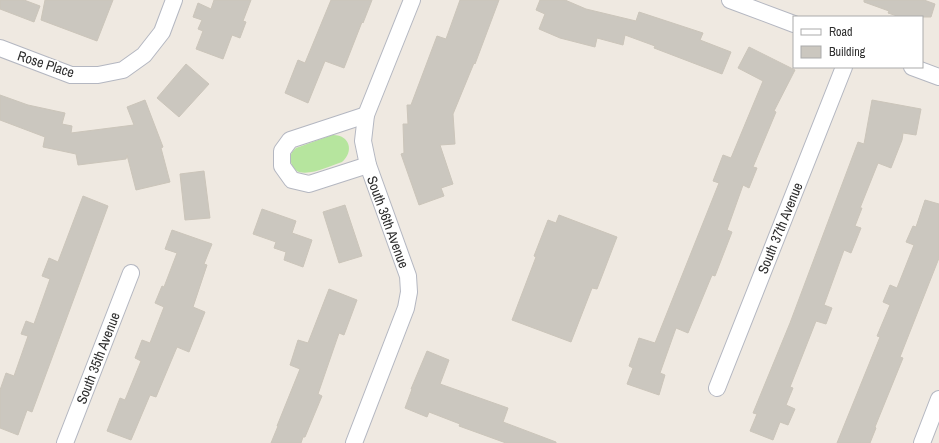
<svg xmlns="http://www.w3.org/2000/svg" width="939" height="443" font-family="'Archivo Narrow',sans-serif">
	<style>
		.green { fill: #b6e59e }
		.building { fill: #cbc7bf; stroke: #cbc5ba }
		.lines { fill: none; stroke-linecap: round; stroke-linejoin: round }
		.minor-casing { stroke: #b4b7c1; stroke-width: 18 }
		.minor { stroke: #fff; stroke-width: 16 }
		.labels { text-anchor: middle; stroke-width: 3.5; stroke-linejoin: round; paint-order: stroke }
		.street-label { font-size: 14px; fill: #2e2e2e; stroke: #fff }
	</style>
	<rect width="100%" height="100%" fill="#efe9e1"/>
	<path class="green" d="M 332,135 C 349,134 355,151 342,162 C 329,166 295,184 291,162 C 290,155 291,152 296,148 Z"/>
	<g class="building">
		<polygon points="0,0 24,0 40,6 34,22 0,9"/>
		<polygon points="45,0 113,0 97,41 41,20"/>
		<polygon points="214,0 251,0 243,21 246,22 240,38 232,35 223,59 196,49 203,31 198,29 202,20 193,17 198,3 211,9"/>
		<polygon points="331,0 372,0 363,23 362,22 344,68 325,61 308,103 285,93 298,60 305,63"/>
		<polygon points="460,0 499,0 475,64 474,63 453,114 455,144 440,145 453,184 441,188 444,196 419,205 401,154 404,153 403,124 408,124 407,105 411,105 437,36 446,39"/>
		<polygon points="540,0 565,0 586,9 636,21 639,12 703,33 700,40 731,52 722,74 654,48 655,46 625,35 623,45 597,38 595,47 560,38 539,29 545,14 536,10"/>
		<polygon points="864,0 924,0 935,4 931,17 900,17 888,13 889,11 864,2"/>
		<polygon points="749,47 795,70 774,111 776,112 753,167 757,168 749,188 743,185 727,230 732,232 715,276 712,275 688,333 676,328 660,373 665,375 659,395 627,384 633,368 629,366 639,338 655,343 719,183 713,181 723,155 731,158 763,81 738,68"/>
		<polygon points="186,64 209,84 179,117 157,98"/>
		<polygon points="0,95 28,105 65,113 62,124 72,126 71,133 134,125 127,107 145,100 163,147 161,148 170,182 136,190 127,155 126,159 78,165 76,154 43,147 45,137 0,120"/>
		<polygon points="872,100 921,109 916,135 903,133 902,140 891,168 878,163 860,208 862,208 855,226 861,228 851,253 844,250 824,305 832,308 826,324 816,321 790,387 793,388 786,405 795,409 788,425 780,422 773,440 750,431 757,414 753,413 790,323 858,142 864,144"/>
		<polygon points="204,171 210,218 185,220 180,174"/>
		<polygon points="83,196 108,206 32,412 27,410 18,435 0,428 0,390 6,373 14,376 28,336 21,334 26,321 34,324 50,279 42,276 49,258 58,262"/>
		<polygon points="925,200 939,204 939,258 900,357 903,358 875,427 876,428 870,443 837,443 880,337 877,336 890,305 883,302 890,285 897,288 914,245 906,242 913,226 916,227"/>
		<polygon points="345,205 362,256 339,263 323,212"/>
		<polygon points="262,209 296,221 292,233 312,240 303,267 284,260 286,252 274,248 276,242 253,234"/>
		<polygon points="559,215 617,237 597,289 592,288 571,342 512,320 536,257 534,256 548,220 556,223"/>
		<polygon points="172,230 212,244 204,264 207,265 193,307 205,312 189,352 177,347 156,397 150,395 131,440 107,431 120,398 125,400 141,361 135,358 142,340 150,343 164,307 155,303 162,286 164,287 177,253 165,249"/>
		<polygon points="329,289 357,300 344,335 339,333 318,394 322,396 305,437 303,437 301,443 271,443 278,426 277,426 300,369 290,365 298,340 308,343"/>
		<polygon points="427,351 449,360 440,384 508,408 503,422 556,442 556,443 506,443 459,426 460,424 429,412 427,417 405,408 412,389 411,389"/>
	</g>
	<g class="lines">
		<g class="minor-casing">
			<g id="minor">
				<polyline points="730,0 794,24"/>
				<polyline points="0,48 71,75 98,75 123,70 144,55 162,32 174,0"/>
				<polyline points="912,67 939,77"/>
				<polyline points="366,115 290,140 282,151 282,166 292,180 309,184 368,165"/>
				<polyline points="717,388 844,67"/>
				<polyline points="65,443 131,273"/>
				<polyline points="354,443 406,308 409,292 408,276 368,165 363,141 366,115 412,0"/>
				<polyline points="922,443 939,399"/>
			</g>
		</g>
		<use href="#minor" class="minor"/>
	</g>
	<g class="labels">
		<g class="street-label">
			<text transform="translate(46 64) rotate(18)" y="5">Rose Place</text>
			<text transform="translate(388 222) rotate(70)" y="5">South 36th Avenue</text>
			<text transform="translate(780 228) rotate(-68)" y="5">South 37th Avenue</text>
			<text transform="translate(98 358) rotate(-69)" y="5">South 35th Avenue</text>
		</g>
	</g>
	<rect x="793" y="16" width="130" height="52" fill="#ffffff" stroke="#ababab"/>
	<rect x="801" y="29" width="20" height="6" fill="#ffffff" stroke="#ababab"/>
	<text x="829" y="36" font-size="12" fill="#2e2e2e">Road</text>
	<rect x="801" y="46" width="20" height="12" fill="#cbc7bf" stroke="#ababab"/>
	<text x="829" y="56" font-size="12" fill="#2e2e2e">Building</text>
</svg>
